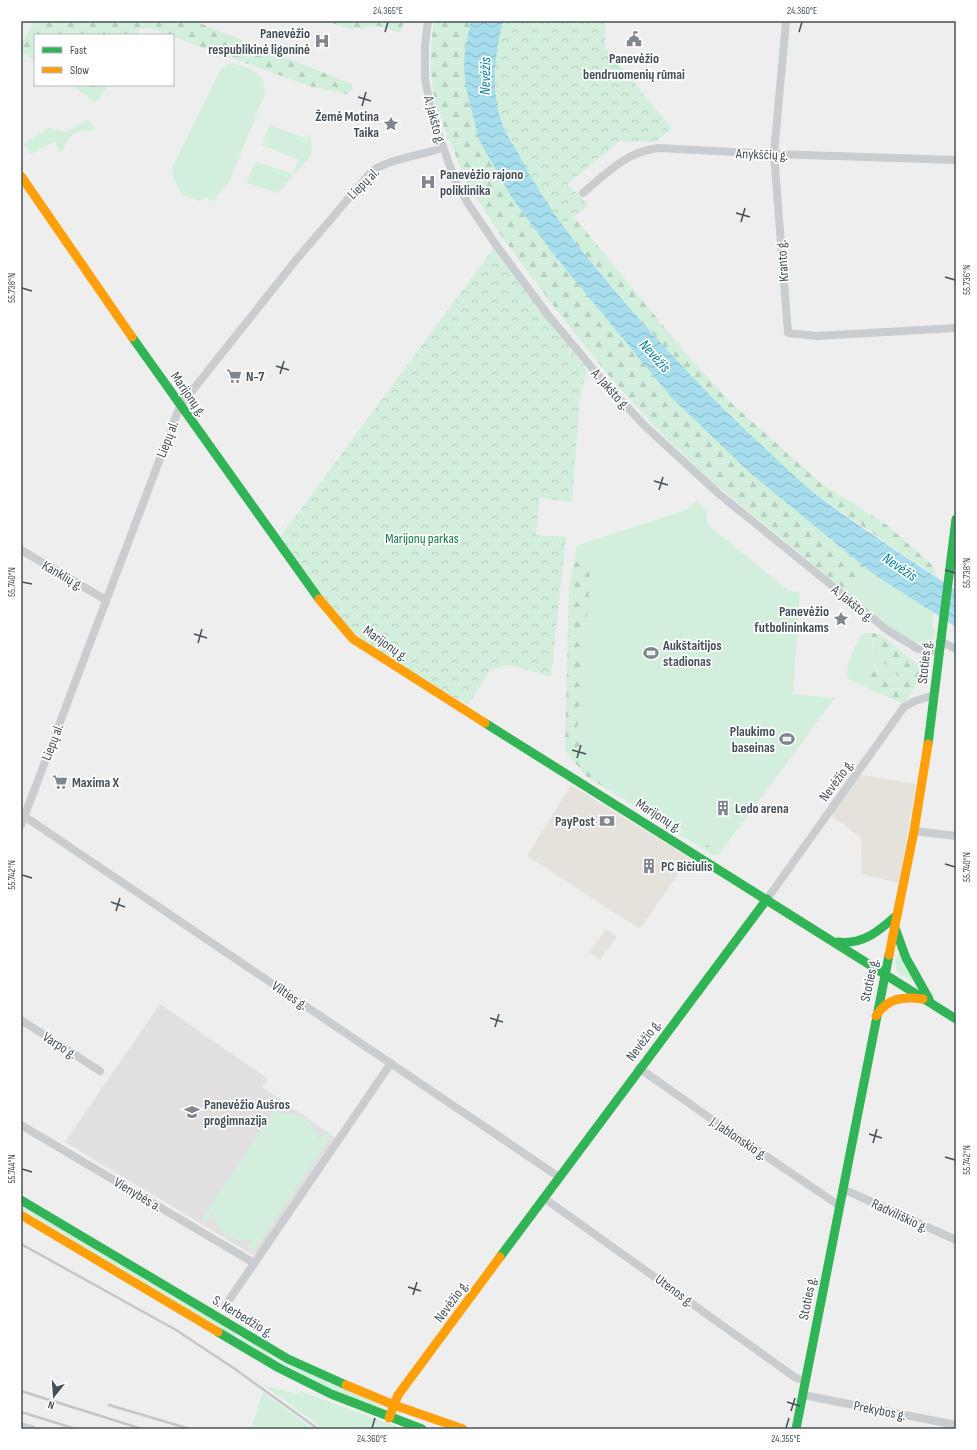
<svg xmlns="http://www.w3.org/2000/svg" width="977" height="1450" font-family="'Sofia Sans Condensed',sans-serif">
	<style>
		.commercial { fill: #e4e2db }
		.education { fill: #e1dfe0 }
		.grass { fill: #d2efdc }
		.forest { fill: url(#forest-firs) }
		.park { fill: url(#park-crowns) }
		.water { fill: url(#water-waves) }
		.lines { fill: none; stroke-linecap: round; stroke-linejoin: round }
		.street { stroke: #cacdcf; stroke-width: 8 }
		.fast { stroke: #30b455; stroke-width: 9 }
		.slow { stroke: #ff9f0a; stroke-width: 9 }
		.rail { stroke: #c4c6c8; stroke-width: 2.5 }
		.ticks { fill: none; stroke: #45505a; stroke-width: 1.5 }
		.labels { text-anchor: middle; stroke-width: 3.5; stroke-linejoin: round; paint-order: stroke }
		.poi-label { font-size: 14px; font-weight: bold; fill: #45505a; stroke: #fff; text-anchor: start }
		.street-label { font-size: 14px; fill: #45505a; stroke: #fff }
		.park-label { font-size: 14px; fill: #157c49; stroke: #fff }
		.water-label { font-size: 15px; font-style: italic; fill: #0a81a0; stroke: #fff }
		.neatline { fill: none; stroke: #45505a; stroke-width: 1.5 }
		.ticks-label { font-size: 10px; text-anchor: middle; fill: #45505a }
	</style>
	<defs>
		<pattern id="forest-firs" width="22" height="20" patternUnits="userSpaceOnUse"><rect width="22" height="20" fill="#d2efdc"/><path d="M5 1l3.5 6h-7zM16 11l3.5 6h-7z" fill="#b6cfbf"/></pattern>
		<pattern id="park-crowns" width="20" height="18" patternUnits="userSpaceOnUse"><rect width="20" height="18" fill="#d2efdc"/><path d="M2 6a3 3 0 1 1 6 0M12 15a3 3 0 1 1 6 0" fill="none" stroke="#b6cfbf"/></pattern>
		<pattern id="water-waves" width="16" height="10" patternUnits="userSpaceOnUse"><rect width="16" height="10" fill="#a6deed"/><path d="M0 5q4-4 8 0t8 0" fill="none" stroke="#89b6c3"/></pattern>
	</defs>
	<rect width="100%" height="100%" fill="#efeeee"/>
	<g class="commercial">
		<polygon points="857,774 916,784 899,883 862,874 861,837 828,814"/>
		<polygon points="571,785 689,858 640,929 527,856"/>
		<polygon points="606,929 617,937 600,960 589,952"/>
	</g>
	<polygon class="education" points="160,1004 268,1079 262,1087 336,1138 257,1254 253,1255 65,1142"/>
	<g class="grass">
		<path d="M 230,63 C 248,67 266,72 265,94 L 229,182 L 212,202 L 207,197 L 198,201 L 181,194 L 172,175 L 173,166 L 221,69 Z"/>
		<path d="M 88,120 L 96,130 C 75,130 70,133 61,153 L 54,142 L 31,154 L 24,144 L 48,128 L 66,132 Z"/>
		<polygon points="270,125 307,139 301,155 310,133 312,149 310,156 278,193 246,183 256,162 293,174 299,160 262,145"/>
		<polygon points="697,501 707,510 707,524 789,591 800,592 793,694 835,698 720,853 654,812 651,816 642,809 644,805 586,770 568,725 576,546 686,510"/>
		<path d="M 872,573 L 933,612 L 932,626 L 935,631 C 934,635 934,639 931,642 C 915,654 860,603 847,592 Z"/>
		<path d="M 863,633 L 872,633 L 872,647 L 898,676 L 894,683 C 884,681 880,672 875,664 L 866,664 L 867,688 L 847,678 C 846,661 854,648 863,633 Z"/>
		<polygon points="899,954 914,982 897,972 895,960"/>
		<path d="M 280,1102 L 286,1105 L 280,1115 C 299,1110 316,1122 319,1141 L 326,1132 L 331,1136 L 253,1252 L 248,1248 L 253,1240 C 234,1244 217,1232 213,1213 L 206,1223 L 201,1220 Z"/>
		<polygon points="21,1205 237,1334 235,1337 21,1209"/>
		<polygon points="243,1337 382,1406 381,1408 332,1390 240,1340"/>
		<polygon points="265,1386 297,1394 300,1391 403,1429 324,1429"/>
		<polygon points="263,1392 313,1429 251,1429"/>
	</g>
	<g class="forest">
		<polygon points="34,21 194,21 352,84 353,90 346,94 309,86 150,28 140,29 136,35 35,35 35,61 21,52 21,45"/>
		<polygon points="325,21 404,21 400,33 379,26 351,29"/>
		<polygon points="434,21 471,21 465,49 466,88 479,140 512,198 554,255 671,397 750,473 872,573 847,592 708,478 652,424 610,377 557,311 505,241 469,187 435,106 431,73 431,45"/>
		<polygon points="73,85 108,85 99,99 94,102"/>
		<polygon points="574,217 689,357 728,400 822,484 887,525 933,566 937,577 812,492 723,411 667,350 590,262 562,226"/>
		<polygon points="583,558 587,560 590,579 577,733 584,758 592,772 644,805 642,809 651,815 654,811 720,853 714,856 586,776 565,750 569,586 574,560 577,562"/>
		<path d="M 872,633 L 880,634 L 921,667 L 922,676 L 904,704 L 867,688 L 866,664 L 869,661 C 880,666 881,681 894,683 L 898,676 C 882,658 872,661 872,633 Z"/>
	</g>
	<g class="park">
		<path d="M 503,21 L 605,21 L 605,47 L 672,129 L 655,142 L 620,141 L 567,184 L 589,205 L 562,226 C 545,201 529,175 515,148 C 511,140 505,132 502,124 C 489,91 495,54 503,21 Z"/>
		<path d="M 493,249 L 587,370 L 580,398 L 572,502 L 540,498 L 536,535 L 566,537 L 551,676 L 508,665 L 490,670 L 468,705 C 426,680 379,657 344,623 C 319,599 301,565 281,536 Z"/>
	</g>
	<path class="water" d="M 471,21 L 503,21 C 495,54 490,90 502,123 C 505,133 513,144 518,153 C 544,204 578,248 615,291 C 664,348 712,400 768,451 C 783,465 798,480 814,493 C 859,527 908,559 956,590 L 956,627 L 872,573 L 750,473 L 671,397 L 554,255 L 512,198 L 479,140 L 466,88 L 464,66 L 465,49 Z"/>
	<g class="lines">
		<g class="street">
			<polyline points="428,21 425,45 425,79 432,115 454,178 469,205 496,245 548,315 603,381 645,426 719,494 887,630 918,649 939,652"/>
			<polyline points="786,21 774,154 788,333 817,336 956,328"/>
			<path d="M 583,193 C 607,173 626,152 658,148 L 774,154 L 956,160"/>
			<polyline points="21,550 106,600"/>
			<polyline points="940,641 956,649"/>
			<polyline points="21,814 559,1177"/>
			<path d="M 21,825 L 180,406 L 296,260 L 372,171 C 392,158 420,156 442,148"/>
			<polyline points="914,831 956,836"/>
			<polyline points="767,899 904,707 915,701 934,695"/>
			<polyline points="21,1020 100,1071"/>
			<polyline points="639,1068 717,1123 840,1206"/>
			<polyline points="21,1125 254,1263"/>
			<polyline points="843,1189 956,1240"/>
			<polyline points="544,1198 796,1378 806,1381"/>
			<polyline points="225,1306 391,1063"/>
			<polyline points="803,1395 956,1425"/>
			<polyline points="21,1426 32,1429"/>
		</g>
		<g class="fast">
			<polyline points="132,337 319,599"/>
			<polyline points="485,723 956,1019"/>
			<polyline points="928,744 956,519"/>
			<polyline points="895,928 906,958 929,999"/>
			<path d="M 838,942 C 863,945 879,931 897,915"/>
			<polyline points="21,1200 288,1359 346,1385"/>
			<polyline points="500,1257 767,899"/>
			<polyline points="218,1332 279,1368 331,1394 422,1429"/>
			<polyline points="796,1429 889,955"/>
		</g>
		<g class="slow">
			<polyline points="21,176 132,337"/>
			<polyline points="319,599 353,639 485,723"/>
			<polyline points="889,955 914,831 928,744"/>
			<path d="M 876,1016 C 887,998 903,996 923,999"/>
			<polyline points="21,1215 218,1332"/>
			<polyline points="346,1385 394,1405 463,1429"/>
			<polyline points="389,1418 398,1395 500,1257"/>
		</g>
		<g class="rail">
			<polyline points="21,1244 176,1330 235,1369 318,1429"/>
			<polyline points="21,1391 142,1429"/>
			<polyline points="109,1405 190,1429"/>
			<polyline points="21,1412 76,1429"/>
		</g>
	</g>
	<path class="ticks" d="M 385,32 L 388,22M 799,32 L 802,22M 358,97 L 371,101M 362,106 L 366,92M 736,213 L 750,217M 741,222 L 745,208M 945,277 L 955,280M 22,288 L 32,291M 276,366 L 289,370M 280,374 L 284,361M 654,481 L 668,485M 659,490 L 663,477M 945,570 L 955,573M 22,582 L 32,584M 194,634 L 207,638M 198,643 L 202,629M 572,750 L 586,754M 577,758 L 581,745M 945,864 L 955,867M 22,875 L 32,878M 111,902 L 125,907M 116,911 L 120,898M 490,1018 L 503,1022M 495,1027 L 499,1014M 869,1134 L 882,1138M 873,1143 L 877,1129M 945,1157 L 955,1160M 22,1169 L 32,1172M 408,1287 L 421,1291M 413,1295 L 417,1282M 787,1402 L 800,1406M 791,1411 L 795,1398M 372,1428 L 375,1418M 786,1428 L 789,1418"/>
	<defs>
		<g id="civic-bare" transform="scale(1.2)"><path d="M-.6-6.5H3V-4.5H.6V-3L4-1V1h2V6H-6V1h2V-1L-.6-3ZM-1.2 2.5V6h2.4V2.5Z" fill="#80878e" stroke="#fff" stroke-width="2.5" paint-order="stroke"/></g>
		<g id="hospital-bare" transform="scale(1.2)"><path d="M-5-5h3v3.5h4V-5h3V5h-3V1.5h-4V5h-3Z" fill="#80878e" stroke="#fff" stroke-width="2.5" paint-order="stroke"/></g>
		<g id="sight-bare" transform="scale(1.2)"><path d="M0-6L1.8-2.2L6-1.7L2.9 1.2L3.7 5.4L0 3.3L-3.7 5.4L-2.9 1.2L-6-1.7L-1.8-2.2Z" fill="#80878e" stroke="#fff" stroke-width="2.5" paint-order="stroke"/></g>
		<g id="supermarket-bare" transform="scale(1.2)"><path d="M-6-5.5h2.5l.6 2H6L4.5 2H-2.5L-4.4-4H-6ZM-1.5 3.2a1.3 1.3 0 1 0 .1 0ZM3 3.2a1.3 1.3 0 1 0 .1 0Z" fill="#80878e" stroke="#fff" stroke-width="2.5" paint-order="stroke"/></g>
		<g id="stadium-bare" transform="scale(1.2)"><path d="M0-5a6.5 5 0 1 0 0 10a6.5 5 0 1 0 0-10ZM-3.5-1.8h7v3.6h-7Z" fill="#80878e" stroke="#fff" stroke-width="2.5" paint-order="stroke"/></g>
		<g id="building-bare" transform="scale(1.2)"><path d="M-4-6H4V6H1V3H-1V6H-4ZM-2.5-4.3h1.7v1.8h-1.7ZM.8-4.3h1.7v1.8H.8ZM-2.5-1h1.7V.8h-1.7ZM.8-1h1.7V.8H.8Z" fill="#80878e" stroke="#fff" stroke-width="2.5" paint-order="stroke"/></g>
		<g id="bank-bare" transform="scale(1.2)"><path d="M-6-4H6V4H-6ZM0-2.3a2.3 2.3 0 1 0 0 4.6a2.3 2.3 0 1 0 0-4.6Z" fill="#80878e" stroke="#fff" stroke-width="2.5" paint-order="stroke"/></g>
		<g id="school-bare" transform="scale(1.2)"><path d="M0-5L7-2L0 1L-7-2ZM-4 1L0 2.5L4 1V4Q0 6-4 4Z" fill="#80878e" stroke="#fff" stroke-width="2.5" paint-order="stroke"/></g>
	</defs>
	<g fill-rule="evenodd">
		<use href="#civic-bare" x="634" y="39"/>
		<use href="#hospital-bare" x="322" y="41"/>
		<use href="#sight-bare" x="391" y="124"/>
		<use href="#hospital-bare" x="428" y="182"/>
		<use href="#supermarket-bare" x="234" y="376"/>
		<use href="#sight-bare" x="841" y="619"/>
		<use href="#stadium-bare" x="651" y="653"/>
		<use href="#stadium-bare" x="787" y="739"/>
		<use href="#supermarket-bare" x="60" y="782"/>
		<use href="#building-bare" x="723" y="808"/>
		<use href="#bank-bare" x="607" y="821"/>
		<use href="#building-bare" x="649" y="866"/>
		<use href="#school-bare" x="192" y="1112"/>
	</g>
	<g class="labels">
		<g class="poi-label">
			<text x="310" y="38" text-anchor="end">Panevėžio<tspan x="310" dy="16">respublikinė ligoninė</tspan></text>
			<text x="634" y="63" text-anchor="middle">Panevėžio<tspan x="634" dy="16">bendruomenių rūmai</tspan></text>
			<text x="379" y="121" text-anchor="end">Žemė Motina<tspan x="379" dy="16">Taika</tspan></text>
			<text x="440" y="179">Panevėžio rajono<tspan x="440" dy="16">poliklinika</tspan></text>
			<text x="246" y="381">N-7</text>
			<text x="829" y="616" text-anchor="end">Panevėžio<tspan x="829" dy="16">futbolininkams</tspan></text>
			<text x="663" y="650">Aukštaitijos<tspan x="663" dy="16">stadionas</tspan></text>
			<text x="775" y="736" text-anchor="end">Plaukimo<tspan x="775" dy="16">baseinas</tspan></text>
			<text x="72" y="787">Maxima X</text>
			<text x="735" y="813">Ledo arena</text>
			<text x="595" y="826" text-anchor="end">PayPost</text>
			<text x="661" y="871">PC Bičiulis</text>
			<text x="204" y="1109">Panevėžio Aušros<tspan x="204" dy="16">progimnazija</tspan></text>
		</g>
		<g class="street-label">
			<text transform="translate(435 120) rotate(75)" y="5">A. Jakšto g.</text>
			<text transform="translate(762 154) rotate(2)" y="5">Anykščių g.</text>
			<text transform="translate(363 183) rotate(-45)" y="5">Liepų al.</text>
			<text transform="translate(782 261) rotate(-94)" y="5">Kranto g.</text>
			<text transform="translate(611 389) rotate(48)" y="5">A. Jakšto g.</text>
			<text transform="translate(189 394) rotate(55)" y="5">Marijonų g.</text>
			<text transform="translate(167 439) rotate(-69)" y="5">Liepų al.</text>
			<text transform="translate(63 575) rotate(30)" y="5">Kanklių g.</text>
			<text transform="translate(853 603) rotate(39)" y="5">A. Jakšto g.</text>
			<text transform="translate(386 643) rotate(35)" y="5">Marijonų g.</text>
			<text transform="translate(924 662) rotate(-84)" y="5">Stoties g.</text>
			<text transform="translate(52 742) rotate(-69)" y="5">Liepų al.</text>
			<text transform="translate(836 780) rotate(-54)" y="5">Nevėžio g.</text>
			<text transform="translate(659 815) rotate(32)" y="5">Marijonų g.</text>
			<text transform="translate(869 980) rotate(-78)" y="5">Stoties g.</text>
			<text transform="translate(290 995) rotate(34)" y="5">Vilties g.</text>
			<text transform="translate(643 1040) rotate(-53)" y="5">Nevėžio g.</text>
			<text transform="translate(60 1045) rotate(33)" y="5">Varpo g.</text>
			<text transform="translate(739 1138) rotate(34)" y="5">J. Jablonskio g.</text>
			<text transform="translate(138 1194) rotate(31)" y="5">Vienybės a.</text>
			<text transform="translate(900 1215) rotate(25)" y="5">Radviliškio g.</text>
			<text transform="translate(675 1290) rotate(36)" y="5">Utenos g.</text>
			<text transform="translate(807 1298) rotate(-79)" y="5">Stoties g.</text>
			<text transform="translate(451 1301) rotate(-54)" y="5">Nevėžio g.</text>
			<text transform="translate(243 1316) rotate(31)" y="5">S. Kerbedžio g.</text>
			<text transform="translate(880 1410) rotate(11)" y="5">Prekybos g.</text>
		</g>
		<g class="park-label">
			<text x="422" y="543">Marijonų parkas</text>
		</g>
		<g class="water-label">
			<text transform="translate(485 76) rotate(-89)" y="5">Nevėžis</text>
			<text transform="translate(655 356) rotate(48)" y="5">Nevėžis</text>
			<text transform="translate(900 567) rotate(34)" y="5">Nevėžis</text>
		</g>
	</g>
	<rect width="977" height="1450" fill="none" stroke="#ffffff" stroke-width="44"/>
	<rect x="34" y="34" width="140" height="52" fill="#ffffff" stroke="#b5b9bd"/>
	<rect x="42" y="47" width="20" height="6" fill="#30b455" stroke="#b5b9bd"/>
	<text x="70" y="54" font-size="12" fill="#45505a">Fast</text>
	<rect x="42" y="67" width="20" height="6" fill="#ff9f0a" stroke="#b5b9bd"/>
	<text x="70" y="74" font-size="12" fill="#45505a">Slow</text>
	<g transform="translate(54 1396) rotate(197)" stroke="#ffffff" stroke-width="3" paint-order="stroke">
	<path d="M0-3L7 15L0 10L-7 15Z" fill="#45505a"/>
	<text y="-6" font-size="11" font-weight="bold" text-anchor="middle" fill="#45505a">N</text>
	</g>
	<rect x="22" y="22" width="933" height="1406" class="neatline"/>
	<g class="ticks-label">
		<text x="388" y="14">24.365°E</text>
		<text x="802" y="14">24.360°E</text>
		<text transform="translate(966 280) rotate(-90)" y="4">55.736°N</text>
		<text transform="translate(11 288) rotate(-90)" y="4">55.738°N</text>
		<text transform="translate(966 573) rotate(-90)" y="4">55.738°N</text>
		<text transform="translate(11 582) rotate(-90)" y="4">55.740°N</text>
		<text transform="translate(966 867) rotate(-90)" y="4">55.740°N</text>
		<text transform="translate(11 875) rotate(-90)" y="4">55.742°N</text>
		<text transform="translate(966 1160) rotate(-90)" y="4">55.742°N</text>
		<text transform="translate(11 1169) rotate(-90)" y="4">55.744°N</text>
		<text x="372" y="1442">24.360°E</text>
		<text x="786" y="1442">24.355°E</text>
	</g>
</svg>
